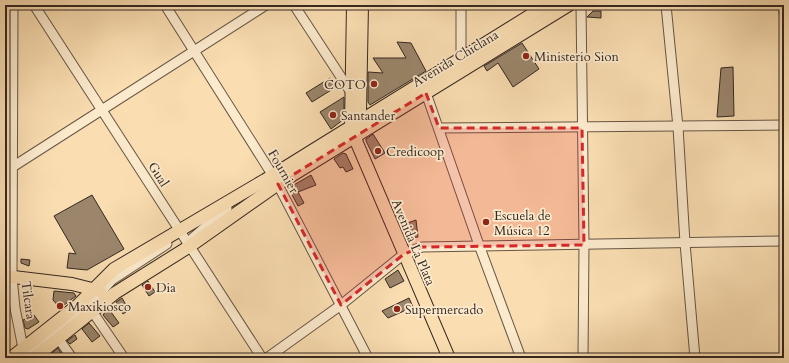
<svg xmlns="http://www.w3.org/2000/svg" width="789" height="363" font-family="Cardo,serif">
	<style>
		.building { fill: #9b866c; stroke: #342721 }
		.lines { fill: none; stroke-linecap: round; stroke-linejoin: round }
		.minor-casing { stroke: #665545; stroke-width: 11 }
		.major-casing { stroke: #342721; stroke-width: 14 }
		.minor { stroke: #fceacd; stroke-width: 9 }
		.major { stroke: #fadeb2; stroke-width: 12 }
		.marked { fill: #d62828; fill-opacity: 0.2; stroke: #d62828; stroke-width: 3; stroke-dasharray: 8 5; stroke-linejoin: round }
		.poi-dot { fill: #8f2418; stroke: #fceacd; stroke-width: 1.5 }
		.labels { text-anchor: middle; stroke-width: 3.5; stroke-linejoin: round; paint-order: stroke }
		.poi-label { font-size: 13px; fill: #342721; stroke: #fceacd; text-anchor: start }
		.street-label { font-size: 13px; fill: #342721; stroke: #fceacd }
	</style>
	<rect width="100%" height="100%" fill="#fadeb2"/>
	<filter id="stains"><feTurbulence type="fractalNoise" baseFrequency=".005" numOctaves="4"/><feColorMatrix values="0 0 0 0 .2 0 0 0 0 .09 0 0 0 0 .02 0 0 0 .5 -.17"/></filter>
	<radialGradient id="worn" r=".72"><stop offset=".6" stop-color="#630" stop-opacity="0"/><stop offset="1" stop-color="#630" stop-opacity=".3"/></radialGradient>
	<g class="building">
		<polygon points="593,11 601,11 601,18 587,17"/>
		<polygon points="397,42 411,43 426,71 370,105 368,102 368,72 383,73 373,58 406,58"/>
		<polygon points="522,43 539,69 513,87 498,63 487,71 484,66"/>
		<polygon points="733,67 734,116 717,117 721,68"/>
		<polygon points="330,78 336,87 312,102 306,93"/>
		<polygon points="344,97 344,119 331,129 320,112"/>
		<polygon points="373,134 385,153 375,159 366,141 366,139"/>
		<polygon points="343,153 346,154 353,169 346,172 343,167 340,168 334,159"/>
		<polygon points="311,175 316,185 298,192 304,203 298,206 290,191 292,186"/>
		<polygon points="92,195 124,249 87,270 67,268 69,253 76,254 54,216"/>
		<polygon points="416,220 418,237 411,238 406,234 402,225"/>
		<polygon points="21,259 30,260 29,266 21,263"/>
		<polygon points="398,270 404,281 390,288 385,279"/>
		<polygon points="148,281 155,292 149,296 142,285"/>
		<polygon points="54,291 74,293 76,296 60,308 53,300"/>
		<polygon points="122,298 129,310 123,314 116,302"/>
		<polygon points="409,298 413,307 388,318 382,311"/>
		<polygon points="108,308 119,323 113,327 103,315"/>
		<polygon points="34,315 39,322 28,329 25,328 23,320"/>
		<polygon points="89,323 100,336 92,342 82,329"/>
		<polygon points="75,335 77,339 70,344 67,341"/>
		<polygon points="58,348 62,355 57,358 46,358"/>
	</g>
	<g class="lines">
		<g class="minor-casing">
			<g id="minor">
				<polyline points="13,5 12,277 15,308 23,348"/>
				<polyline points="34,5 262,358"/>
				<polyline points="165,5 275,179 368,358"/>
				<polyline points="294,5 352,94"/>
				<polyline points="581,5 584,245 583,358"/>
				<polyline points="666,5 678,127 685,243 695,358"/>
				<polyline points="784,5 784,13"/>
				<polyline points="461,59 461,5"/>
				<polyline points="426,93 479,245 521,358"/>
				<polyline points="439,128 784,125"/>
				<polyline points="14,166 266,5"/>
				<polyline points="187,243 227,208"/>
				<polyline points="92,306 92,311 124,358"/>
				<polyline points="58,338 72,358"/>
				<polyline points="24,358 92,302 112,280 167,244"/>
				<polyline points="267,358 341,305 404,254 422,247 784,241"/>
			</g>
		</g>
		<g class="major-casing">
			<g id="major">
				<polyline points="353,5 351,125 357,143 449,358"/>
				<polyline points="360,111 362,5"/>
				<polyline points="5,276 72,284 100,291"/>
				<polyline points="11,358 78,305 114,269 265,180 547,5"/>
				<polyline points="34,358 115,293 190,246 278,184 569,5"/>
			</g>
		</g>
		<use href="#minor" class="minor"/>
		<use href="#major" class="major"/>
	</g>
	<path class="marked" d="M 426,93 L 439,128 L 582,128 L 584,245 L 422,247 L 404,254 L 341,305 L 278,184 Z"/>
	<g class="poi-dot">
		<circle cx="526" cy="56" r="4"/>
		<circle cx="374" cy="84" r="4"/>
		<circle cx="333" cy="115" r="4"/>
		<circle cx="378" cy="151" r="4"/>
		<circle cx="486" cy="222" r="4"/>
		<circle cx="148" cy="287" r="4"/>
		<circle cx="60" cy="306" r="4"/>
		<circle cx="397" cy="309" r="4"/>
	</g>
	<g class="labels">
		<g class="poi-label">
			<text x="534" y="61">Ministerio Sion</text>
			<text x="366" y="89" text-anchor="end">COTO</text>
			<text x="341" y="120">Santander</text>
			<text x="386" y="156">Credicoop</text>
			<text x="494" y="220">Escuela de<tspan x="494" dy="15">Música 12</tspan></text>
			<text x="156" y="292">Dia</text>
			<text x="68" y="311">Maxikiosco</text>
			<text x="405" y="314">Supermercado</text>
		</g>
		<g class="street-label">
			<text transform="translate(455 58) rotate(-31)" y="5">Avenida Chiclana</text>
			<text transform="translate(284 171) rotate(60)" y="5">Fournier</text>
			<text transform="translate(159 174) rotate(57)" y="5">Gual</text>
			<text transform="translate(414 242) rotate(67)" y="5">Avenida La Plata</text>
			<text transform="translate(29 300) rotate(82)" y="5">Tilcara</text>
		</g>
	</g>
	<rect width="789" height="363" fill="none" stroke="#fadeb2" stroke-width="20"/>
	<rect x="6" y="6" width="777" height="351" fill="none" stroke="#342721" stroke-width="2"/>
	<rect x="10" y="10" width="769" height="343" fill="none" stroke="#342721"/>
	<rect width="100%" height="100%" filter="url(#stains)"/>
	<rect width="100%" height="100%" fill="url(#worn)"/>
</svg>
